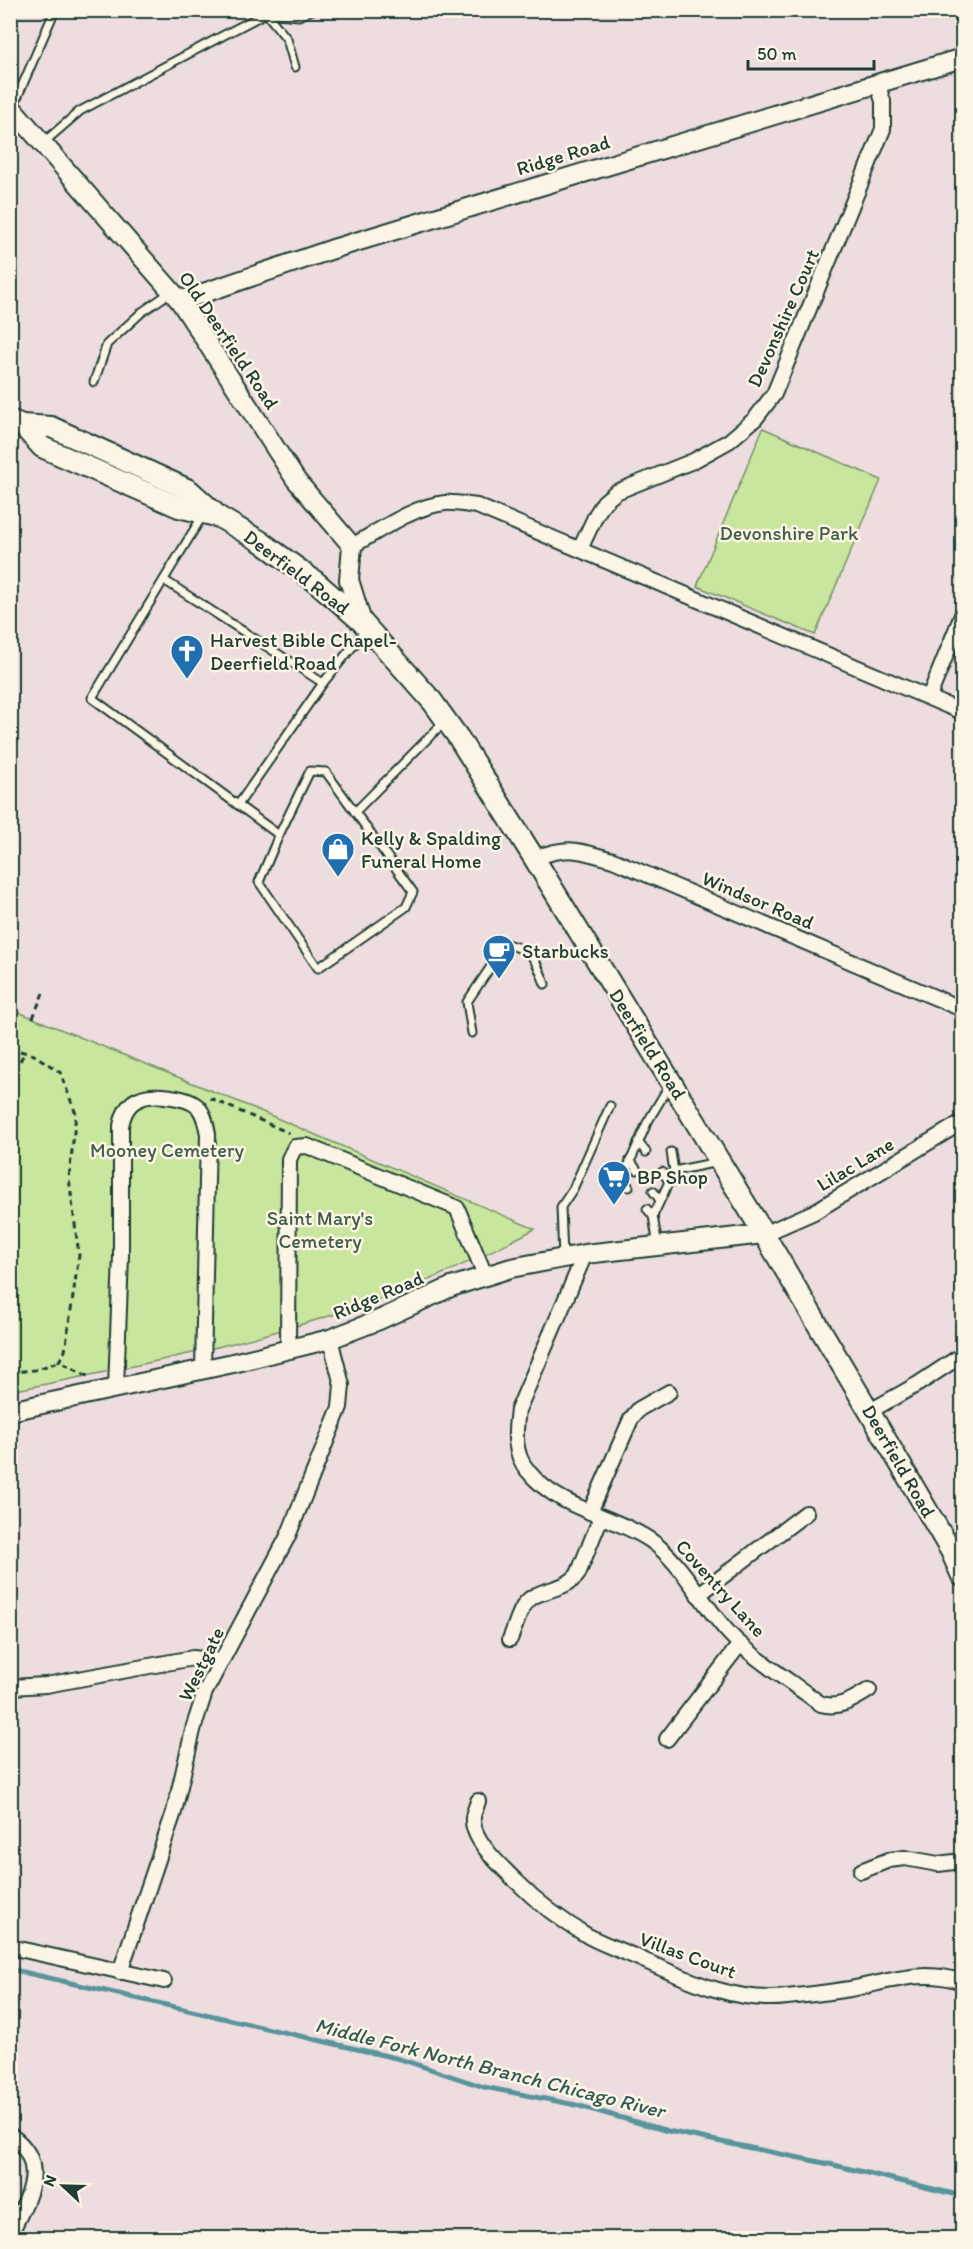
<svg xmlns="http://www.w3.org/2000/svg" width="973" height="2249" font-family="Itim,sans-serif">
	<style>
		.green { fill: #c8e69d; stroke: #749268; stroke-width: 1.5 }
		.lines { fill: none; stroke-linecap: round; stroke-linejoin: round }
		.stream { stroke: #59949b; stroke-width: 5 }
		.service-casing { stroke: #1f3d34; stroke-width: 11 }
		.minor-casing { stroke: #1f3d34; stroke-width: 18 }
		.tertiary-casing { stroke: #1f3d34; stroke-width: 22 }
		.secondary-casing { stroke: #1f3d34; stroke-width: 24 }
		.path { stroke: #1f3d34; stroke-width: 3; stroke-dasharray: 6 4.5; stroke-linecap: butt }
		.service { stroke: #fcf5e5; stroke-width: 7 }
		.minor { stroke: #fcf5e5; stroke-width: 14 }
		.tertiary { stroke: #fcf5e5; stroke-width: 18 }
		.secondary { stroke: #fcf5e5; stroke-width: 20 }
		.labels { text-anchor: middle; stroke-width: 5; stroke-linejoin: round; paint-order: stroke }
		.street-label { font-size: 20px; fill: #1f3d34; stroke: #fcf5e5 }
		.park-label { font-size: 20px; fill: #415f49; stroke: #fcf5e5 }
		.poi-label { font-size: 20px; fill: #1f3d34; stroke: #fcf5e5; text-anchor: start }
		.water-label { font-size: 21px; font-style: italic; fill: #325a56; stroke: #fcf5e5 }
	</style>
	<rect width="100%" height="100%" fill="#eeddde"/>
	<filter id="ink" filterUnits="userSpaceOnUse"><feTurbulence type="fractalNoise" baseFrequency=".0167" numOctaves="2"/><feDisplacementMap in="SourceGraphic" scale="12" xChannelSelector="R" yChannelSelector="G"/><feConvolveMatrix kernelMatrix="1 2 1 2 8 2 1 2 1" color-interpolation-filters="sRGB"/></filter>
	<g filter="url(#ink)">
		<g class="green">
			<polygon points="763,428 881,480 815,635 697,586"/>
			<path d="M 11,1009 L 239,1102 L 535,1229 C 487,1254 438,1278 386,1297 C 264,1341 137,1366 11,1391 Z"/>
		</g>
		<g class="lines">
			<polyline class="stream" points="10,1969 400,2059 484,2087 576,2105 668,2131 834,2165 962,2196"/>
			<g class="service-casing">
				<g id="service">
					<polyline points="144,10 148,10"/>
					<polyline points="266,13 287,39 295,67"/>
					<polyline points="266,13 299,16 312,10"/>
					<polyline points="13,107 55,10"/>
					<polyline points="43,143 80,111 266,13 267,10"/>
					<polyline points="94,382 107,344 142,312 171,292"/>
					<polyline points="203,515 92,698 238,805 323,683 366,630"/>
					<polyline points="164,580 323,683"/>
					<polyline points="238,805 279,835 259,882 318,968 406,907 413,892 326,772 310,771 279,835"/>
					<polyline points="355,812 444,722"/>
					<path d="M 472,1033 L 467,1002 L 506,944 C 533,950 536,960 545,984"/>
					<polyline points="638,1142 646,1152"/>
					<polyline points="671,1152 674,1171"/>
					<polyline points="630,1160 637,1170"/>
					<polyline points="662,1172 669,1181"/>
					<polyline points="629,1187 623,1178 647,1123 670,1084"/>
					<polyline points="653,1191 660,1200"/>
					<polyline points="647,1209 653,1216 658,1246"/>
					<polyline points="653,1216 674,1171 718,1162"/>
					<polyline points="563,1258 561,1207 573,1189 610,1106"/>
				</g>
			</g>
			<g class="minor-casing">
				<g id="minor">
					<path d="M 352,546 C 379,531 414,506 445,503 C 455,502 467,505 477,506 L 962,712"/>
					<polyline points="580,549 596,515 604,502 616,492 693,461 729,441 755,419 774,394 883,129 883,101 877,83"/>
					<polyline points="929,697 962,615"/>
					<path d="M 534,858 C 571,845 577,850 613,860 L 962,1009"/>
					<polyline points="764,1234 814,1212 962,1122"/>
					<path d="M 585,1254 L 518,1410 C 515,1431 513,1454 528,1471 C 559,1510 611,1514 650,1540 C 684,1563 708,1616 740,1644 C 765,1666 795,1685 821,1704 C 840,1709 852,1700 869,1690"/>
					<polyline points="288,1350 289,1159 295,1147 307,1146 457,1208 485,1275"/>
					<path d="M 116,1388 L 121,1256 L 121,1126 C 123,1115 128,1103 139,1099 C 152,1092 188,1097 198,1107 C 205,1115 206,1125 208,1134 L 203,1370"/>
					<polyline points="870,1411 918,1384 962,1355"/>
					<polyline points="590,1512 631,1419 639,1409 669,1392"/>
					<polyline points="698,1595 806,1513"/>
					<path d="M 510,1639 C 515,1628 518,1614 525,1604 C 536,1588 565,1592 578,1574 L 601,1517"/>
					<polyline points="10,1687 46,1685 193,1658 221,1661"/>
					<polyline points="667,1739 740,1644"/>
					<path d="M 478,1801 C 477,1806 473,1813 473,1818 C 471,1840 502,1867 516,1881 C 537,1902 562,1921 588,1936 C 603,1944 619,1950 634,1956 C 681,1977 734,2004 787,1997 C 808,1995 830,1992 850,1989 C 888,1982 924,1968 962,1982"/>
					<polyline points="861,1871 889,1860 905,1858 938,1864 962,1861"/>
					<polyline points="10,1947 164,1981"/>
					<polyline points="120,1972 174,1812 194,1726 205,1692 288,1536 340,1407 342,1385 330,1339"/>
					<path d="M 10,2135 C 52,2164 26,2200 10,2235"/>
				</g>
			</g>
			<g class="tertiary-casing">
				<g id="tertiary">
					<polyline points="10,106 180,301 296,480 352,546 349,580 362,622"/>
					<polyline points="180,301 336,248 962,58"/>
					<polyline points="10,1411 233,1363 330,1339 379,1320 451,1287 511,1268 585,1254 764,1234"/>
				</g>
			</g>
			<g class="secondary-casing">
				<g id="secondary">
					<polyline points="10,420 22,425 51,427 189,490 219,517 260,541 316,582 362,622 432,701 458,737 534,858 764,1234 882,1433 951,1551 962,1576"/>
					<polyline points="22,425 42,447 179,507 216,516"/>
				</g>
			</g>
			<g class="path">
				<polyline points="33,1018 43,993"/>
				<polyline points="10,1048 34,1055 60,1072 76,1114 69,1178 79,1255 65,1351 59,1361 89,1377"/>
				<polyline points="20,1061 25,1052"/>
				<polyline points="210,1098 289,1133"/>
				<polyline points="10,1372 35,1370 58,1362"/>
			</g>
			<use href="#service" class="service"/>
			<use href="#minor" class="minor"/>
			<use href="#tertiary" class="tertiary"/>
			<use href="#secondary" class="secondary"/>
		</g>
	</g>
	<defs>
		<g id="church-pin" transform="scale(1.725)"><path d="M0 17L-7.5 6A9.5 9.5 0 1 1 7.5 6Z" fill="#1f6fb2" stroke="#fcf5e5"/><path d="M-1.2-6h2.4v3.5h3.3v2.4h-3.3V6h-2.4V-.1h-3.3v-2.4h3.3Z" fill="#fff"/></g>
		<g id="shop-pin" transform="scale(1.725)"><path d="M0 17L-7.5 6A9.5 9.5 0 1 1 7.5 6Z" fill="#1f6fb2" stroke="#fcf5e5"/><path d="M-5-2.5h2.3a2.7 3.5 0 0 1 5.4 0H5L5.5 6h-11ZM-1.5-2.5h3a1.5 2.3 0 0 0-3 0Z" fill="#fff"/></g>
		<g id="cafe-pin" transform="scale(1.725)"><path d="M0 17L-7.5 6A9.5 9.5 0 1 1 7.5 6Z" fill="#1f6fb2" stroke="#fcf5e5"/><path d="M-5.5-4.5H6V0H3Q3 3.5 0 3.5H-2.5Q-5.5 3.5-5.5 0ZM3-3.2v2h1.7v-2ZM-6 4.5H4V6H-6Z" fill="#fff"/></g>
		<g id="supermarket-pin" transform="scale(1.725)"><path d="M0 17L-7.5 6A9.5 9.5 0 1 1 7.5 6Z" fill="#1f6fb2" stroke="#fcf5e5"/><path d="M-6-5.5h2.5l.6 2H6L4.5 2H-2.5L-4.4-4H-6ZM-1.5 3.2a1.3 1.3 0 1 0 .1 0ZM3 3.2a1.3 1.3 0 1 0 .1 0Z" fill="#fff"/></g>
	</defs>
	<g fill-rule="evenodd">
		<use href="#church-pin" x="187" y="651"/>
		<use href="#shop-pin" x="338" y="849"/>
		<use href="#cafe-pin" x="499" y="951"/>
		<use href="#supermarket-pin" x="614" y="1177"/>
	</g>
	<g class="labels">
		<g class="street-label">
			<text transform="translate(563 155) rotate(-17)" y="7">Ridge Road</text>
			<text transform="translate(783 318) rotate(-66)" y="7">Devonshire Court</text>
			<text transform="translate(229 340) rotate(56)" y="7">Old Deerfield Road</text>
			<text transform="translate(297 572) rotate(37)" y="7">Deerfield Road</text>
			<text transform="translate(758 900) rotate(23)" y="7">Windsor Road</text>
			<text transform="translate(648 1044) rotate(58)" y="7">Deerfield Road</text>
			<text transform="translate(855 1164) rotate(-31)" y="7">Lilac Lane</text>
			<text transform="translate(378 1295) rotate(-23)" y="7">Ridge Road</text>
			<text transform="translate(899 1461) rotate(60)" y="7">Deerfield Road</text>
			<text transform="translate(721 1588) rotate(48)" y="7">Coventry Lane</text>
			<text transform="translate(201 1664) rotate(-64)" y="7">Westgate</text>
			<text transform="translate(688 1955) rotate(20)" y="7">Villas Court</text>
		</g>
		<g class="park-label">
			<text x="789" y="540">Devonshire Park</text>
			<text x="167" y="1157">Mooney Cemetery</text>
			<text x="320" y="1225">Saint Mary's<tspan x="320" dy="23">Cemetery</tspan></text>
		</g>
		<g class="poi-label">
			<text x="210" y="647">Harvest Bible Chapel-<tspan x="210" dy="23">Deerfield Road</tspan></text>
			<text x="361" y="845">Kelly &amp; Spalding<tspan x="361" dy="23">Funeral Home</tspan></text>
			<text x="522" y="958">Starbucks</text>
			<text x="637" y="1184">BP Shop</text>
		</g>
		<g class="water-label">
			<text transform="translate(490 2068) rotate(14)" y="7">Middle Fork North Branch Chicago River</text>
		</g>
	</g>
	<rect width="973" height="2249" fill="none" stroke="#fcf5e5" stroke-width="36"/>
	<rect x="18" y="18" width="937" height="2213" fill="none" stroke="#1f3d34" stroke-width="2" filter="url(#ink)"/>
	<g transform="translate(63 2186) rotate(292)" stroke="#fcf5e5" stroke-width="4.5" paint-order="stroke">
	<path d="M0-4.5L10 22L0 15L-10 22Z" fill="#1f3d34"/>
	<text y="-9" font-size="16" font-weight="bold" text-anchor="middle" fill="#1f3d34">N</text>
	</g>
	<path d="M748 60v9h126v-9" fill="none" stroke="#1f3d34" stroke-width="3"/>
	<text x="757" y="60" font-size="18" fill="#1f3d34" stroke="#fcf5e5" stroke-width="4.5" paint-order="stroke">50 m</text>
</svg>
